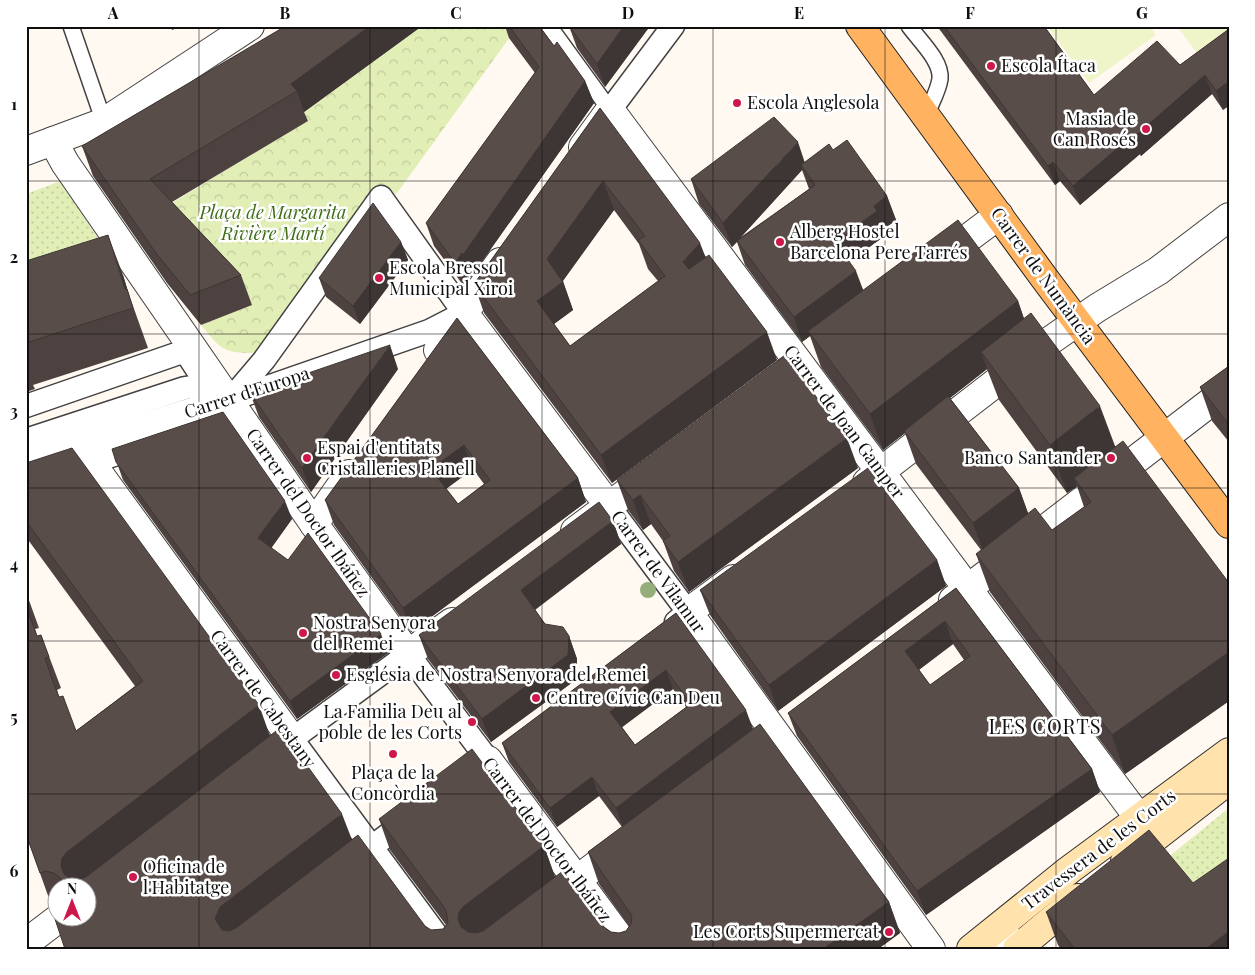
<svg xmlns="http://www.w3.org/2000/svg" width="1255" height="975" font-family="'Playfair Display',serif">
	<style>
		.park { fill: url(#park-crowns) }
		.garden { fill: url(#garden-dots) }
		.pitch { fill: #f0f4c9 }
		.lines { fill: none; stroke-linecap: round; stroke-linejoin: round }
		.service-casing { stroke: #424242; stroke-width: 18 }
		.pedestrian-casing { stroke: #424242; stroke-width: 25 }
		.minor-casing { stroke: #424242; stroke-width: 30 }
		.secondary-casing { stroke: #313131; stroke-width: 30 }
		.primary-casing { stroke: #202020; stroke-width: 30 }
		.service { stroke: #fff; stroke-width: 15 }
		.pedestrian { stroke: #fff; stroke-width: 22 }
		.minor { stroke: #fff; stroke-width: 28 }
		.secondary { stroke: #ffe2ac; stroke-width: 28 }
		.primary { stroke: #ffb361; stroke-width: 28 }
		.tree { fill: #95ad7a }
		.wall { fill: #4d4240; fill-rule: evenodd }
		.shaded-wall { fill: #3e3634 }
		.building { fill: #594d4a; stroke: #3e3634; fill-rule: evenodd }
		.grid { fill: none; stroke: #0f0f0f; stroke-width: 1; stroke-opacity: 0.55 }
		.poi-dot { fill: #ce184c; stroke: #fff; stroke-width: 2 }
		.labels { text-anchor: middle; stroke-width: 5; stroke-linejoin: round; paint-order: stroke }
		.poi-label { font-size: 18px; fill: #0f0f0f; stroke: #fff; text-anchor: start }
		.park-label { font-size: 18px; font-style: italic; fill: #3f6e18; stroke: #fff }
		.street-label { font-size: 18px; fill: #0f0f0f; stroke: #fff }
		.quarter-label { font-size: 20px; letter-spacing: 1px; fill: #0f0f0f; stroke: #fff }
		.neatline { fill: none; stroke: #0f0f0f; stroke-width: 2 }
		.grid-label { font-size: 16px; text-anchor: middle; font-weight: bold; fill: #0f0f0f }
	</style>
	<defs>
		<pattern id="park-crowns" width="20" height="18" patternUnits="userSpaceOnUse" patternTransform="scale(1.25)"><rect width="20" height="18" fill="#e1eeb6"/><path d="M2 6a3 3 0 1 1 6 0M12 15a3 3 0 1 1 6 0" fill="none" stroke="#c0cb9b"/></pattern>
		<pattern id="garden-dots" width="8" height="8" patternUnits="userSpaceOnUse" patternTransform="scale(1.25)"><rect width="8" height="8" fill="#e1eeb6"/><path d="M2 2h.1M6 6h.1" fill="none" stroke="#c0cb9b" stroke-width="1.8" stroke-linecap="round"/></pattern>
	</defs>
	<rect width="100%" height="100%" fill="#fff9f1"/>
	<path class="park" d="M 422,26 L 518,26 L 397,193 L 381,197 L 260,353 C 224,353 223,352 201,325 L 251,305 L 160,210 L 307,121 L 300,112 L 325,97 Z"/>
	<g class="garden">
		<polygon points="61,181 106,251 26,279 26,194"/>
		<polygon points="1229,808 1229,899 1205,916 1161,863"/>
	</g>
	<g class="pitch">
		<polygon points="1047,26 1150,26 1156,35 1089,83"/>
		<polygon points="1177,26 1229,26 1229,36 1200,57"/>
	</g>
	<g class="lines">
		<g class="service-casing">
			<g id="service">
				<polyline points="71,26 104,122"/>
				<polyline points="549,26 610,110"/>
				<path d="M 909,26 C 919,40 942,61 940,79 C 938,92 930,105 926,116"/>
				<polyline points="994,949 1011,930"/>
			</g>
		</g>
		<g class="pedestrian-casing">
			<g id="pedestrian">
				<polyline points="610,110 673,26"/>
				<polygon points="381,197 464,313 429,331 230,400 264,360"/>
				<polyline points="26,406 185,351 198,371"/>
				<polyline points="26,440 185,388 217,383"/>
				<polyline points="26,485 143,445"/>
				<polyline points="609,506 688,612 676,622"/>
				<polyline points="345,867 409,819"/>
				<polyline points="447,949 292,739 408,654 488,760"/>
			</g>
		</g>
		<g class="minor-casing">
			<g id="minor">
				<polyline points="53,141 65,163 314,524 408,654 452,622"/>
				<polyline points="583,147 610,110 1139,818"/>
				<polyline points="26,151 104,122 250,26"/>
				<polyline points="940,259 999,215"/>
				<polyline points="464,313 609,506"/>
				<polyline points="438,350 500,262"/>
				<polyline points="82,446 92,464 292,739 259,765"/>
				<polyline points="26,464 230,400"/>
				<polyline points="867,482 1051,340 1097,308 1158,271 1229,217"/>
				<polyline points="314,524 349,474"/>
				<polyline points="575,531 653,473"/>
				<polyline points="733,579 688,612 931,949"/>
				<polyline points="953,600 1229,388"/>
				<polyline points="488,760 628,949"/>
				<polyline points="26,943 59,918"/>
				<polyline points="485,949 623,845"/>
			</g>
		</g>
		<g class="secondary-casing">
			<g id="secondary">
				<polyline points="1125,861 1229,780"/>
				<polyline points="971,949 1069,870 1229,752"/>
				<polyline points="1017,949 1078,898"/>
			</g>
		</g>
		<g class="primary-casing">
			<polyline id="primary" points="860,26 1045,279 1229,524"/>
		</g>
		<use href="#service" class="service"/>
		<use href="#pedestrian" class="pedestrian"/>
		<use href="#minor" class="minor"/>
		<use href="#secondary" class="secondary"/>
		<use href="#primary" class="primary"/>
	</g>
	<circle class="tree" cx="648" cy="590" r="8"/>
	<g class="wall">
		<polygon points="95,26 106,26 96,29"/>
		<polygon points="171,26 182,26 172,30"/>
		<polygon points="281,26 422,26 304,112 308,121 172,202 241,275 252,305 201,325 167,283 93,176 82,146 281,29"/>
		<polygon points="505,26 539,26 554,46 585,81 594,103 471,277 470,275 463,285 434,246 426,223 535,73 509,38"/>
		<polygon points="569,26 650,26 605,87 577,48"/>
		<polygon points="937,26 1044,26 1094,95 1180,65 1229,29 1223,110 1212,94 1141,156 1140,154 1080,205 1060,181 1055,185"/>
		<path d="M 600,108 L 706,257 L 777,360 L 612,483 L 484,313 L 474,284 ZM 614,210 L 639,244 L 648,269 L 658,281 L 570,346 L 554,324 L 573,310 L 563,281 Z"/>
		<path d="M 833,150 L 887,196 L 896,220 L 884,229 L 886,235 L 849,262 L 863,290 L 1018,301 L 1024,319 L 1115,446 L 1229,583 L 1229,701 L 1125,774 L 990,592 L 976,554 L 981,550 L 916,464 L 905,433 L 883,450 L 821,367 L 810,336 L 802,342 L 745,265 L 737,242 L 732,247 L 699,204 L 691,179 L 805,162 ZM 802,170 L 809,189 L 741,237 ZM 987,369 L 999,400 L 1067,493 L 1077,486 L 1084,507 L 1052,530 L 1028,514 L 1019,488 L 950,398 Z"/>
		<polygon points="401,242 408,260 360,324 326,297 319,278"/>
		<polygon points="26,261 123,275 129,295 148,348 33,385 35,389 26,392"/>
		<path d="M 457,318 L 578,478 L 586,502 L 411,632 L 334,525 L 325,500 ZM 473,469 L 484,484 L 458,504 L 446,489 Z"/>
		<polygon points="1229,366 1229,442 1212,421 1200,387"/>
		<polygon points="398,369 311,492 259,417 250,393"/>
		<polygon points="112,449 292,519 271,548 388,653 297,719 123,480"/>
		<path d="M 26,463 L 270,735 L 352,839 L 425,926 L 431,930 L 443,929 L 446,925 L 390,850 L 379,819 L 544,846 L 555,877 L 604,927 L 611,932 L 619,933 L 626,931 L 629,926 L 599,884 L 588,852 L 622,827 L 599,796 L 557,827 L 509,762 L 502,743 L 676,613 L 753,729 L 889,902 L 900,933 L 878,949 L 65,949 L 51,904 L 26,834 L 26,592 L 39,628 L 35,629 L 37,636 L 41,635 L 61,688 L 57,690 L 59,697 L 76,731 L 135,686 L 26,537 ZM 673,689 L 686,707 L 635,745 L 622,727 ZM 58,888 L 88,888 L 58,918 Z"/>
		<polygon points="858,468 689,592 674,571 663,541 651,524 643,530 628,510 617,480"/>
		<polygon points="613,521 621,544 535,610 545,624 569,636 577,659 577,679 491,742 428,659 419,635"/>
		<polygon points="937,560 946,586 778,711 710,615 700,590"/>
		<path d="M 956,588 L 1092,769 L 1100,792 L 926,915 L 797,736 L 788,713 ZM 953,644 L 964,660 L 930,685 L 919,670 Z"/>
		<polygon points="1193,883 1229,949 1061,949 1058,945 1046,912"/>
	</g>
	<g class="shaded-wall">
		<polygon points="370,26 422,26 304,112 297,91 291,84"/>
		<polygon points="624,26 650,26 605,87 597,64"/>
		<polygon points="1205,75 1212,94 1141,156 1134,137"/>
		<polygon points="585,81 594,103 471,277 463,255"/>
		<polygon points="1229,81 1229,106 1223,110 1216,91"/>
		<polygon points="1133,135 1140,154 1080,205 1073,186"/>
		<polygon points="798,142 806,166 801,165 802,170 732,247 723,223"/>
		<polygon points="1053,162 1060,181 1055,185 1048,166"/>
		<polygon points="603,181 614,210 561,283 563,282 573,310 547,329 537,301 547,259"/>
		<polygon points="887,196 896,220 884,229 886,235 843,266 835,242 874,206"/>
		<polygon points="108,235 123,275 129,295 148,348 130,298 125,289"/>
		<polygon points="401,242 408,260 360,324 353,306"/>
		<polygon points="700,243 711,271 693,291 683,262"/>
		<polygon points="462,253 470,275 463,285 455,263"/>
		<polygon points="856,271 865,295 808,331 810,336 802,342 794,317"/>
		<polygon points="1018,301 1030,336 981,352 987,369 905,433 904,431 905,433 883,450 870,414"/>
		<polygon points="767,332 777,360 612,483 601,455"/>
		<polygon points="390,345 398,369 311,492 302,468"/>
		<polygon points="1100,406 1118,454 1074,478 1077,486 1067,493 1050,445"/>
		<polygon points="847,438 858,468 689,592 678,562"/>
		<polygon points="464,445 473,469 440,493 431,469"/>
		<polygon points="578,478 586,502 411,632 403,608"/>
		<polygon points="1019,488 1031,521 985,556 973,523"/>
		<polygon points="640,495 651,524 643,530 633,500"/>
		<polygon points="285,501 292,519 265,557 258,538"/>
		<polygon points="613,521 621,544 529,614 521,590"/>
		<polygon points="937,560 946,586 778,711 769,685"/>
		<polygon points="945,621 953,644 913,674 905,651"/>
		<polygon points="381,634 388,653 297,719 290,701"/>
		<polygon points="569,636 577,659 577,679 491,742 482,719"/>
		<polygon points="1229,652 1229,701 1125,774 1112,735"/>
		<polygon points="666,670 673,689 617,731 610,712"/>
		<polygon points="259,705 270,736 78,884 69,888 61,866 62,858 67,852"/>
		<polygon points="746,710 753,729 623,827 616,808"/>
		<polygon points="1092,769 1100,792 926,915 917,891"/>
		<polygon points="592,777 599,796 557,827 550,808"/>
		<polygon points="342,814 354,845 227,949 215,919 220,907"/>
		<polygon points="544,846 555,877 470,949 458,919 459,912 464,906"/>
		<polygon points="889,902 900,933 878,949 823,949"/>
		<polygon points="1229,931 1229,949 1206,949"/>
	</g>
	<g class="building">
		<polygon points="284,26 370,26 291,84 297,91 150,179 241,275 190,295 156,253 82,146 284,27"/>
		<polygon points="509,26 539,26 554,46 557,42 585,81 463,255 462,253 455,263 426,223 539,67"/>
		<polygon points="569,26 624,26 597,64"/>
		<polygon points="944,26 1044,26 1094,95 1157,41 1180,65 1229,29 1229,81 1216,91 1205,75 1134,137 1133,135 1073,186 1053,162 1048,166"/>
		<path d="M 600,108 L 700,243 L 683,262 L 689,269 L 709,255 L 767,332 L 601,455 L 474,284 ZM 603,181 L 645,236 L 638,240 L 665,276 L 570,346 L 537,301 L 563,282 L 547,259 Z"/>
		<polygon points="774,117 798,142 723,223 691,179"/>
		<polygon points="847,140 887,196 874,206 877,211 835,242 856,271 794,317 737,241 815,185 801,165 829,144 833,150"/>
		<polygon points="373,203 401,242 353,306 319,278"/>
		<polygon points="958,220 1018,301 870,414 808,331"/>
		<polygon points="108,235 125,289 127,289 133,308 26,343 26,261"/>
		<polygon points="1031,313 1100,406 1050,445 981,352"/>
		<path d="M 457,318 L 578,478 L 403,608 L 325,500 ZM 464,445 L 490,480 L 458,504 L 431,469 Z"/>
		<polygon points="390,345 302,468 250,393"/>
		<polygon points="785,355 847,438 678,562 663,541 670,536 640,495 633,500 617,480"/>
		<polygon points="1229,366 1229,425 1200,387"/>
		<polygon points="948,396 1019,488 973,523 904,431"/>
		<polygon points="223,412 285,501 258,538 288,560 308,533 381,634 290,701 116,462 112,449"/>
		<polygon points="1123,441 1229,583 1229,652 1112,735 976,554 1035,508 1052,530 1091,502 1074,478"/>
		<polygon points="72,448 259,705 67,852 62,858 61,866 64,874 70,879 78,880 86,877 280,728 342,814 220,907 215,919 222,930 229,931 236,928 358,835 425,926 431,930 443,929 448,923 446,910 379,819 472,749 544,846 464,906 459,912 458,919 461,927 468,932 476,933 483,931 563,871 604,927 611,932 619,933 626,931 631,924 632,916 588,852 760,724 889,902 823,949 65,949 50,904 58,897 58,918 88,918 88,888 63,888 63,884 60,878 54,873 46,871 40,873 26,834 26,606 37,636 41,635 49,657 45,658 52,679 59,697 63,696 76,731 143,681 26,521 26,463"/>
		<polygon points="868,468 937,560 769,685 700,590"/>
		<polygon points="599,502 613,521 521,590 545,624 563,627 569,636 568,655 482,719 419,635"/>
		<path d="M 956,588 L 1092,769 L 917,891 L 788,713 ZM 945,621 L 970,656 L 930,685 L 905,651 Z"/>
		<path d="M 676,613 L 746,710 L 616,808 L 592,777 L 550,808 L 502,743 ZM 666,670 L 691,704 L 635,745 L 610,712 Z"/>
		<polygon points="1149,830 1193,883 1229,858 1229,931 1206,949 1075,949 1046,912"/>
	</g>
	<path class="grid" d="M 199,26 L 199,949M 370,26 L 370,949M 542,26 L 542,949M 713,26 L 713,949M 885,26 L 885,949M 1056,26 L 1056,949M 26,181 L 1229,181M 26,334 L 1229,334M 26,488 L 1229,488M 26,641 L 1229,641M 26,794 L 1229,794"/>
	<g class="poi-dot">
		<circle cx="991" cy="66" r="5"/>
		<circle cx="737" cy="103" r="5"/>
		<circle cx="1146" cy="129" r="5"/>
		<circle cx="780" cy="242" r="5"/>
		<circle cx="379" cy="278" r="5"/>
		<circle cx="307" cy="458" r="5"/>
		<circle cx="1111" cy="458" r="5"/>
		<circle cx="303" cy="633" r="5"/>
		<circle cx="336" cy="675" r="5"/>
		<circle cx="536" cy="698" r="5"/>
		<circle cx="472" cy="722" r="5"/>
		<circle cx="393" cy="754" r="5"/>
		<circle cx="133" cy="877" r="5"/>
		<circle cx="889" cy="932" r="5"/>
	</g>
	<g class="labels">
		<g class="poi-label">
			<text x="1001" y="72">Escola Ítaca</text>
			<text x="747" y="109">Escola Anglesola</text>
			<text x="1136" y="125" text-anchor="end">Masia de<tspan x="1136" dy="21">Can Rosés</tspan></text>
			<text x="790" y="238">Alberg Hostel<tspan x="790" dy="21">Barcelona Pere Tarrés</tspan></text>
			<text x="389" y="274">Escola Bressol<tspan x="389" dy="21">Municipal Xiroi</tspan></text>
			<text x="317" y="454">Espai d'entitats<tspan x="317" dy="21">Cristalleries Planell</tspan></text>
			<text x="1101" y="464" text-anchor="end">Banco Santander</text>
			<text x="313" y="629">Nostra Senyora<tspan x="313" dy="21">del Remei</tspan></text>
			<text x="346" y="681">Església de Nostra Senyora del Remei</text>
			<text x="546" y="704">Centre Cívic Can Deu</text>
			<text x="462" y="718" text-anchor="end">La Familia Deu al<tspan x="462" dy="21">poble de les Corts</tspan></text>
			<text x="393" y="779" text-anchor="middle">Plaça de la<tspan x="393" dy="21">Concòrdia</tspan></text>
			<text x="143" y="873">Oficina de<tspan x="143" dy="21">l'Habitatge</tspan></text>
			<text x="879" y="938" text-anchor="end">Les Corts Supermercat</text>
		</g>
		<g class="park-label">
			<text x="273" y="219">Plaça de Margarita<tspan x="273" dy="21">Rivière Martí</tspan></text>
		</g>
		<g class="street-label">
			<text transform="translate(1043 276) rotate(54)" y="6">Carrer de Numància</text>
			<text transform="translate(247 393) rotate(-18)" y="6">Carrer d'Europa</text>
			<text transform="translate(844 422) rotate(53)" y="6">Carrer de Joan Gamper</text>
			<text transform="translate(308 513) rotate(55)" y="6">Carrer del Doctor Ibáñez</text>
			<text transform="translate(658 572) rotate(54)" y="6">Carrer de Vilamur</text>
			<text transform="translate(263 699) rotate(54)" y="6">Carrer de Cabestany</text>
			<text transform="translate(547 840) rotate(53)" y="6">Carrer del Doctor Ibáñez</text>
			<text transform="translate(1099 850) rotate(-37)" y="6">Travessera de les Corts</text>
		</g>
		<g class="quarter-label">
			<text x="1045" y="734">LES CORTS</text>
		</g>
	</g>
	<rect width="1255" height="975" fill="none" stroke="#ffffff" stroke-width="55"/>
	<g transform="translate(72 902)"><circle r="24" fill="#ffffff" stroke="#9f9f9f"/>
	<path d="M0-4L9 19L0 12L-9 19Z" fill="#ce184c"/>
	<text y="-8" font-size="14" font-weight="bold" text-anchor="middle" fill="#0f0f0f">N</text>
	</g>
	<rect x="28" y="28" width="1200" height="920" class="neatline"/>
	<g class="grid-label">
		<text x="113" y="19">A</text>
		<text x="285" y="19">B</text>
		<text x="456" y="19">C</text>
		<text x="628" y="19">D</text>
		<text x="799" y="19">E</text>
		<text x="970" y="19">F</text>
		<text x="1142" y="19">G</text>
		<text x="14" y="110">1</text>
		<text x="14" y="263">2</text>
		<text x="14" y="417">3</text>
		<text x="14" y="570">4</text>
		<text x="14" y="723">5</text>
		<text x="14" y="877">6</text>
	</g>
</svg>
